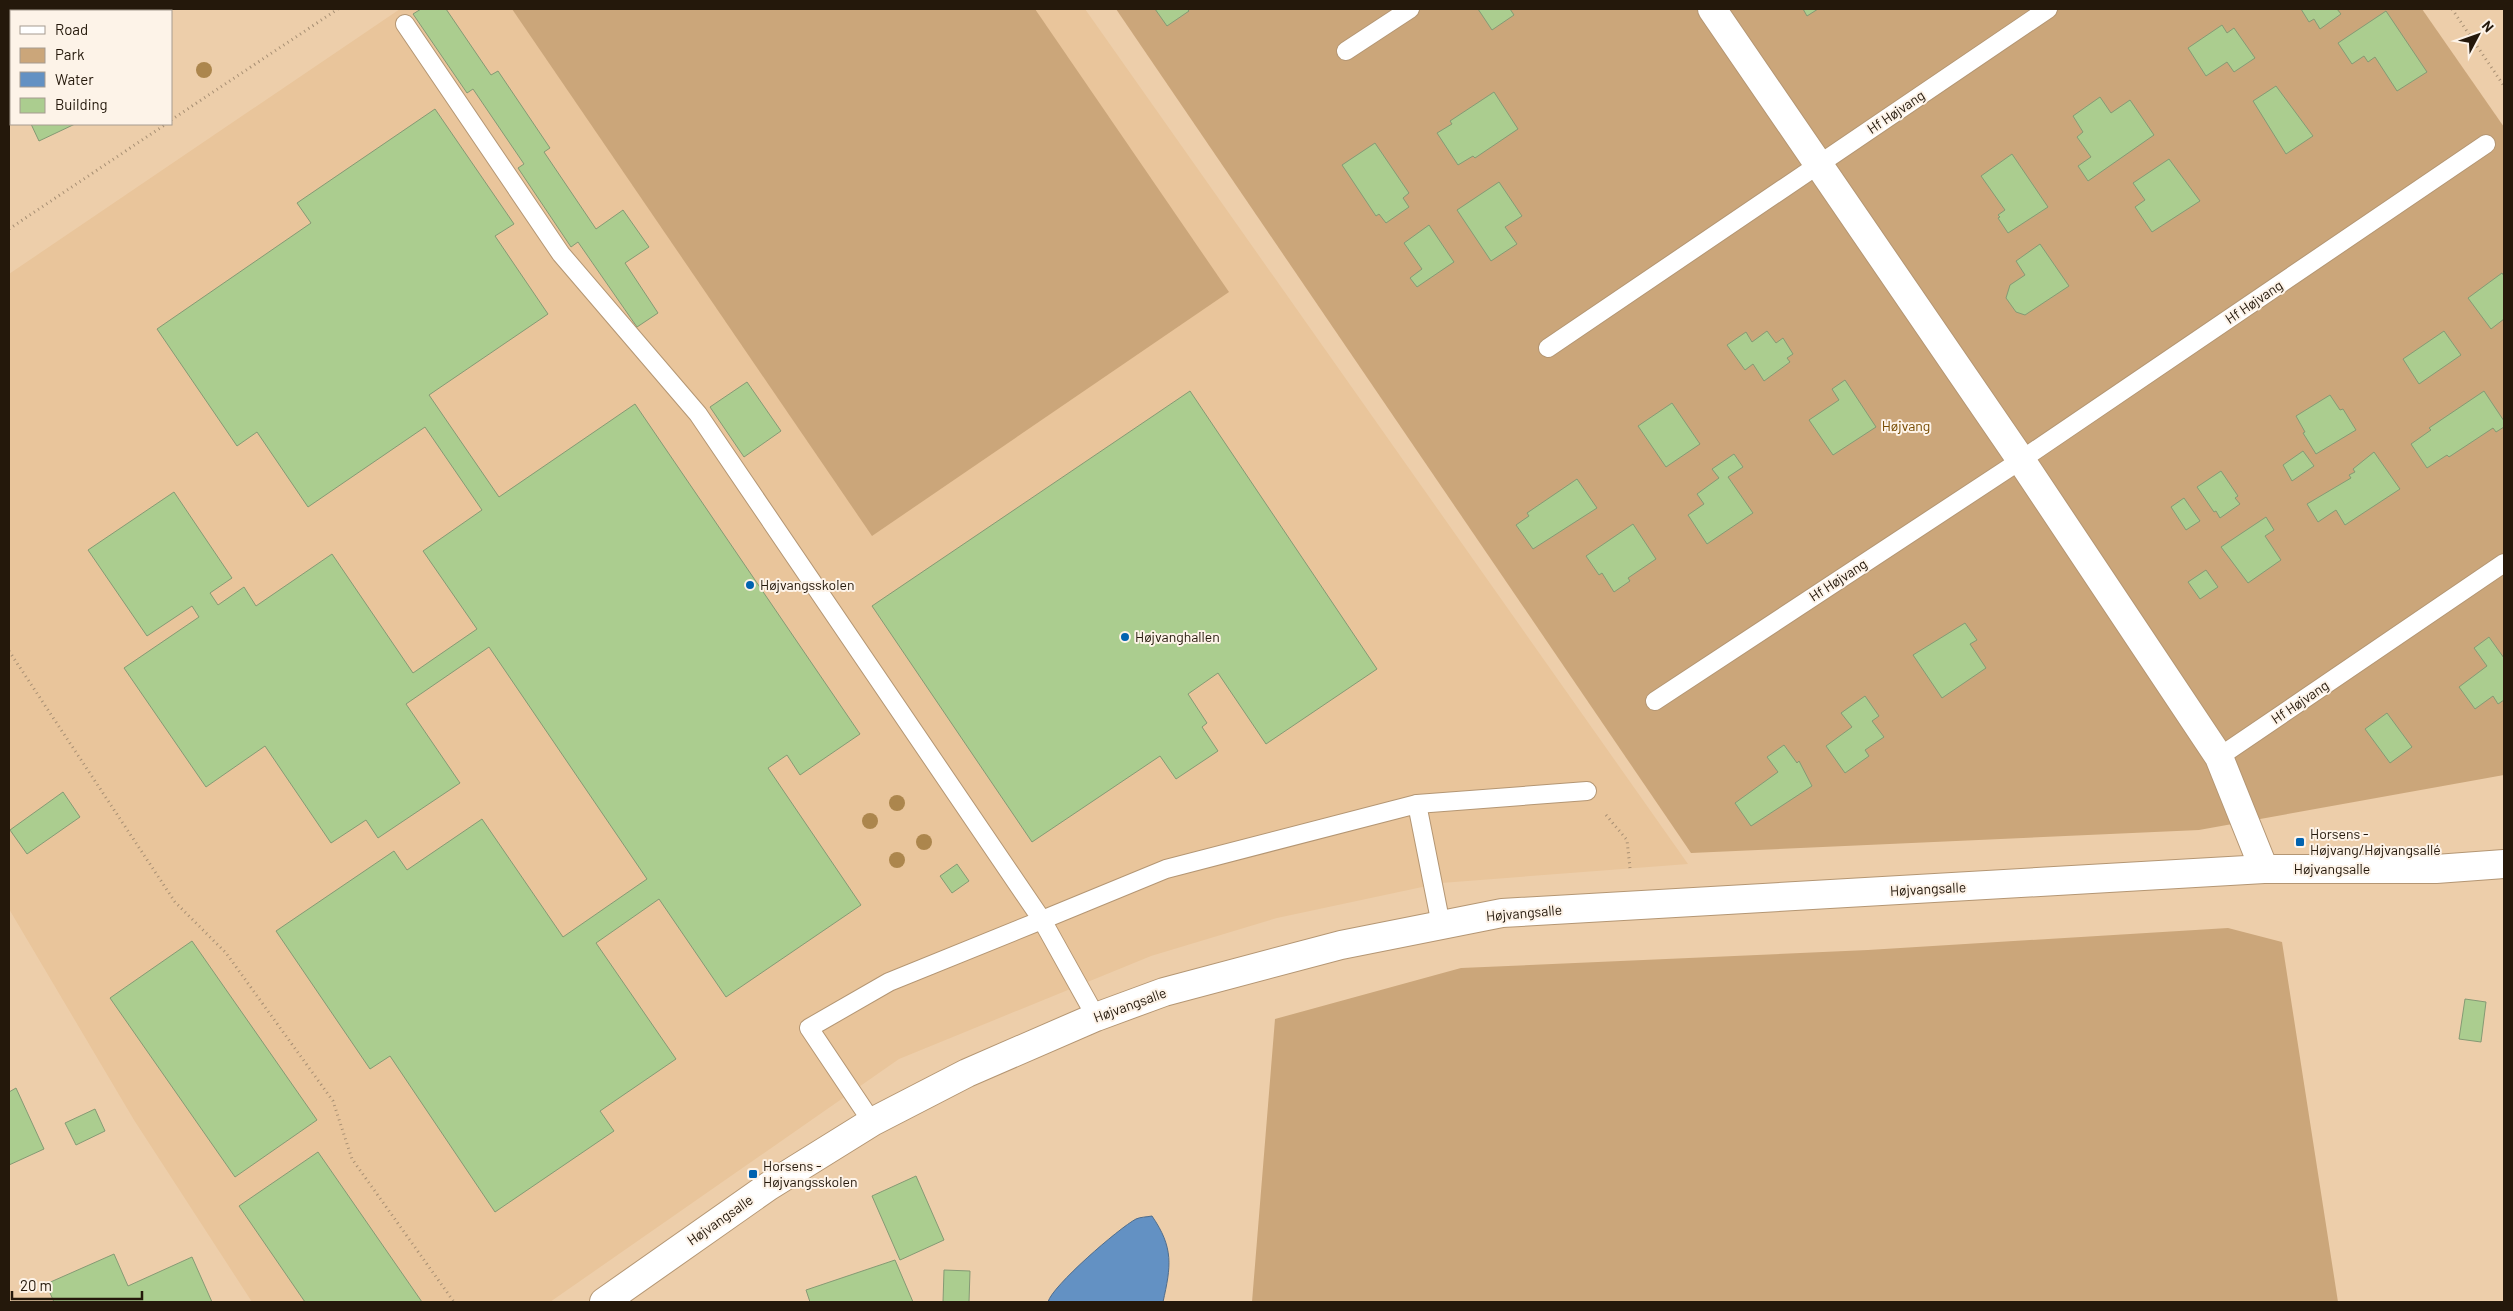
<svg xmlns="http://www.w3.org/2000/svg" width="2513" height="1311" font-family="Barlow,sans-serif">
	<style>
		.built { fill: #e9c59b }
		.green { fill: #cba67a }
		.water { fill: #6391c3; stroke: #506d8c }
		.building { fill: #abcd8f; stroke: #859a74 }
		.lines { fill: none; stroke-linecap: round; stroke-linejoin: round }
		.lane-casing { stroke: #b49673; stroke-width: 20 }
		.street-casing { stroke: #b49673; stroke-width: 30 }
		.secondary-casing { stroke: #b49673; stroke-width: 30 }
		.path { stroke: #a78f73; stroke-width: 3; stroke-dasharray: 1 4; stroke-linecap: butt }
		.lane { stroke: #fff; stroke-width: 18 }
		.street { stroke: #fff; stroke-width: 28 }
		.secondary { stroke: #fff; stroke-width: 28 }
		.tree { fill: #ac864d }
		.poi-dot { fill: #0163b0; stroke: #fdf3e8; stroke-width: 2 }
		.labels { text-anchor: middle; stroke-width: 4; stroke-linejoin: round; paint-order: stroke }
		.street-label { font-size: 14px; fill: #24180b; stroke: #fdf3e8 }
		.park-label { font-size: 14px; fill: #774b01; stroke: #fdf3e8 }
		.poi-label { font-size: 14px; fill: #24180b; stroke: #fdf3e8; text-anchor: start }
	</style>
	<rect width="100%" height="100%" fill="#edceaa"/>
	<polygon class="built" points="400,9 1085,9 1688,864 1441,883 1277,918 1151,956 899,1059 550,1302 252,1302 134,1120 9,909 9,274"/>
	<g class="green">
		<polygon points="512,9 1035,9 1229,292 872,536"/>
		<polygon points="1116,9 2422,9 2504,127 2504,775 2199,830 1691,853"/>
		<polygon points="2228,928 2282,942 2338,1302 1252,1302 1275,1019 1461,968 1868,950"/>
	</g>
	<path class="water" d="M 1152,1216 C 1174,1248 1171,1266 1163,1302 L 1048,1302 C 1052,1286 1119,1228 1136,1219 C 1140,1217 1147,1217 1152,1216 Z"/>
	<g class="building">
		<polygon points="421,9 446,9 491,75 498,71 550,148 544,152 596,229 623,210 649,247 625,263 658,313 637,327 578,242 571,247 518,168 524,164 473,89 467,93 413,14"/>
		<polygon points="1155,9 1187,9 1189,11 1167,26"/>
		<polygon points="1478,9 1510,9 1514,15 1492,30"/>
		<polygon points="1803,9 1818,9 1807,16"/>
		<polygon points="2301,9 2337,9 2341,14 2320,29 2314,19 2309,22"/>
		<polygon points="2386,11 2427,72 2397,91 2375,57 2368,62 2364,56 2352,64 2338,43"/>
		<polygon points="2222,25 2227,33 2234,28 2255,58 2234,72 2227,62 2206,76 2188,48"/>
		<polygon points="2276,86 2313,136 2286,154 2253,101"/>
		<polygon points="1494,92 1518,129 1475,158 1473,156 1458,165 1437,133 1452,124 1450,121"/>
		<polygon points="2100,97 2111,113 2130,100 2154,135 2088,181 2078,166 2091,157 2077,137 2083,132 2073,116"/>
		<polygon points="435,109 514,224 495,236 548,314 429,395 499,497 635,404 860,734 800,775 787,755 768,768 861,905 726,997 659,899 596,943 676,1059 600,1111 614,1131 495,1212 390,1056 370,1069 276,931 394,851 407,870 482,819 563,937 647,879 489,647 406,704 460,783 378,838 366,820 331,843 265,746 206,787 124,668 199,617 192,606 147,636 88,550 174,492 232,578 210,593 218,605 244,587 256,606 332,554 413,673 477,629 423,551 482,510 425,427 308,507 257,432 237,446 157,329 311,223 297,203"/>
		<polygon points="31,124 75,124 39,141"/>
		<polygon points="1375,143 1409,193 1403,198 1409,207 1386,223 1379,214 1376,216 1342,165"/>
		<polygon points="2012,154 2048,207 2008,233 1998,218 2000,217 1998,215 2005,210 1981,176"/>
		<polygon points="2169,159 2200,201 2152,232 2135,207 2145,200 2133,183"/>
		<polygon points="1499,182 1522,216 1505,227 1517,244 1491,261 1457,210"/>
		<polygon points="1429,225 1454,262 1417,287 1410,278 1422,269 1404,243"/>
		<polygon points="2040,244 2069,286 2025,315 2016,312 2006,298 2010,285 2025,275 2016,261"/>
		<polygon points="2502,273 2504,276 2504,319 2491,329 2468,298"/>
		<polygon points="1767,331 1776,343 1783,338 1793,354 1787,358 1790,362 1764,381 1753,364 1745,370 1727,345 1746,332 1752,342"/>
		<polygon points="2444,331 2461,355 2419,384 2403,359"/>
		<polygon points="1845,380 1876,427 1833,455 1809,420 1839,400 1832,389"/>
		<polygon points="747,382 781,431 744,457 710,407"/>
		<polygon points="1190,391 1377,669 1266,744 1218,673 1188,694 1207,723 1202,727 1218,751 1176,779 1160,756 1032,842 872,606"/>
		<polygon points="2484,391 2504,421 2504,427 2496,432 2493,428 2449,457 2447,455 2427,468 2411,444 2431,430 2429,428"/>
		<polygon points="2330,395 2340,410 2343,409 2356,430 2316,454 2303,433 2305,432 2296,416"/>
		<polygon points="1672,403 1700,444 1666,467 1638,426"/>
		<polygon points="2303,451 2314,466 2292,481 2283,465"/>
		<polygon points="2374,452 2400,489 2345,525 2336,510 2318,522 2307,504 2351,478 2349,475 2355,472 2353,469"/>
		<polygon points="1734,454 1743,467 1728,477 1753,513 1707,544 1688,515 1704,504 1697,494 1719,478 1712,469"/>
		<polygon points="2221,471 2238,496 2235,498 2240,504 2220,518 2216,511 2214,512 2197,487"/>
		<polygon points="1577,479 1597,508 1533,549 1516,525 1529,516 1527,513"/>
		<polygon points="2184,498 2200,521 2186,530 2171,507"/>
		<polygon points="2266,517 2274,530 2265,536 2281,560 2248,583 2221,547"/>
		<polygon points="1633,524 1656,559 1628,578 1630,581 1614,592 1602,573 1599,575 1586,556"/>
		<polygon points="2206,570 2218,587 2200,599 2188,582"/>
		<polygon points="1965,623 1977,640 1970,644 1986,668 1942,698 1913,655"/>
		<polygon points="2489,637 2504,658 2504,700 2498,704 2493,696 2475,709 2459,687 2487,666 2474,648"/>
		<polygon points="1865,696 1879,716 1872,721 1884,737 1865,750 1869,756 1845,773 1826,746 1852,727 1841,713"/>
		<polygon points="2387,713 2412,747 2390,763 2365,729"/>
		<polygon points="1784,745 1797,763 1799,761 1812,786 1751,826 1735,803 1778,772 1767,757"/>
		<polygon points="63,792 80,817 27,854 10,830"/>
		<polygon points="957,864 969,881 952,893 940,876"/>
		<polygon points="192,941 317,1120 235,1177 110,998"/>
		<polygon points="2465,999 2486,1002 2481,1042 2459,1039"/>
		<polygon points="16,1088 44,1149 9,1165 9,1092"/>
		<polygon points="95,1109 105,1131 76,1145 65,1123"/>
		<polygon points="318,1152 422,1302 305,1302 239,1206"/>
		<polygon points="916,1176 944,1240 900,1260 872,1196"/>
		<polygon points="114,1254 128,1286 192,1257 212,1302 54,1302 46,1284"/>
		<polygon points="895,1260 913,1302 810,1302 806,1290"/>
		<polygon points="944,1270 970,1271 969,1302 943,1302"/>
	</g>
	<g class="lines">
		<g class="lane-casing">
			<g id="lane">
				<polyline points="405,24 561,254 698,414 1042,920 889,982 809,1028 872,1122"/>
				<polyline points="1346,51 1410,9"/>
				<polyline points="1548,348 2048,9"/>
				<polyline points="1655,701 2021,460 2486,144"/>
				<polyline points="2219,757 2504,563"/>
				<polyline points="1417,804 1587,791"/>
				<polyline points="1096,1017 1042,920 1166,869 1417,804 1441,925"/>
			</g>
		</g>
		<g class="street-casing">
			<polyline id="street" points="1712,9 2021,460 2219,757 2264,869"/>
		</g>
		<g class="secondary-casing">
			<polyline id="secondary" points="604,1302 769,1186 872,1122 967,1073 1096,1017 1164,992 1341,945 1502,913 2264,869 2436,869 2504,864"/>
		</g>
		<g class="path">
			<polyline points="2452,9 2504,86"/>
			<polyline points="171,120 338,9"/>
			<polyline points="9,229 166,124"/>
			<polyline points="9,651 175,902 226,953 333,1101 352,1159 454,1302"/>
			<polyline points="1606,815 1627,840 1630,868"/>
		</g>
		<use href="#lane" class="lane"/>
		<use href="#street" class="street"/>
		<use href="#secondary" class="secondary"/>
	</g>
	<g class="tree">
		<circle cx="204" cy="70" r="8"/>
		<circle cx="897" cy="803" r="8"/>
		<circle cx="870" cy="821" r="8"/>
		<circle cx="924" cy="842" r="8"/>
		<circle cx="897" cy="860" r="8"/>
	</g>
	<g class="poi-dot">
		<circle cx="750" cy="585" r="5"/>
		<circle cx="1125" cy="637" r="5"/>
		<rect x="2295" y="837" width="10" height="10" rx="2.5"/>
		<rect x="748" y="1169" width="10" height="10" rx="2.5"/>
	</g>
	<g class="labels">
		<g class="street-label">
			<text transform="translate(1896 112) rotate(-34)" y="5">Hf Højvang</text>
			<text transform="translate(2254 302) rotate(-34)" y="5">Hf Højvang</text>
			<text transform="translate(1838 580) rotate(-33)" y="5">Hf Højvang</text>
			<text transform="translate(2300 702) rotate(-34)" y="5">Hf Højvang</text>
			<text x="2332" y="874">Højvangsalle</text>
			<text transform="translate(1928 889) rotate(-3)" y="5">Højvangsalle</text>
			<text transform="translate(1524 913) rotate(-5)" y="5">Højvangsalle</text>
			<text transform="translate(1130 1005) rotate(-20)" y="5">Højvangsalle</text>
			<text transform="translate(720 1220) rotate(-35)" y="5">Højvangsalle</text>
		</g>
		<g class="park-label">
			<text x="1906" y="431">Højvang</text>
		</g>
		<g class="poi-label">
			<text x="760" y="590">Højvangsskolen</text>
			<text x="1135" y="642">Højvanghallen</text>
			<text x="2310" y="839">Horsens -<tspan x="2310" dy="16">Højvang/Højvangsallé</tspan></text>
			<text x="763" y="1171">Horsens -<tspan x="763" dy="16">Højvangsskolen</tspan></text>
		</g>
	</g>
	<rect width="2513" height="1311" fill="none" stroke="#24180b" stroke-width="20"/>
	<rect x="10" y="10" width="162" height="115" fill="#fdf3e8" stroke="#a69b90"/>
	<rect x="20" y="26" width="25" height="8" fill="#ffffff" stroke="#a69b90"/>
	<text x="55" y="35" font-size="15" fill="#24180b">Road</text>
	<rect x="20" y="48" width="25" height="15" fill="#cba67a" stroke="#a69b90"/>
	<text x="55" y="60" font-size="15" fill="#24180b">Park</text>
	<rect x="20" y="72" width="25" height="15" fill="#6391c3" stroke="#a69b90"/>
	<text x="55" y="85" font-size="15" fill="#24180b">Water</text>
	<rect x="20" y="98" width="25" height="15" fill="#abcd8f" stroke="#a69b90"/>
	<text x="55" y="110" font-size="15" fill="#24180b">Building</text>
	<g transform="translate(2478 35) rotate(49)" stroke="#fdf3e8" stroke-width="4" paint-order="stroke">
	<path d="M0-4L9 19L0 12L-9 19Z" fill="#24180b"/>
	<text y="-8" font-size="14" font-weight="bold" text-anchor="middle" fill="#24180b">N</text>
	</g>
	<path d="M12 1291v8h130v-8" fill="none" stroke="#24180b" stroke-width="2.5"/>
	<text x="20" y="1291" font-size="15" fill="#24180b" stroke="#fdf3e8" stroke-width="4" paint-order="stroke">20 m</text>
</svg>
